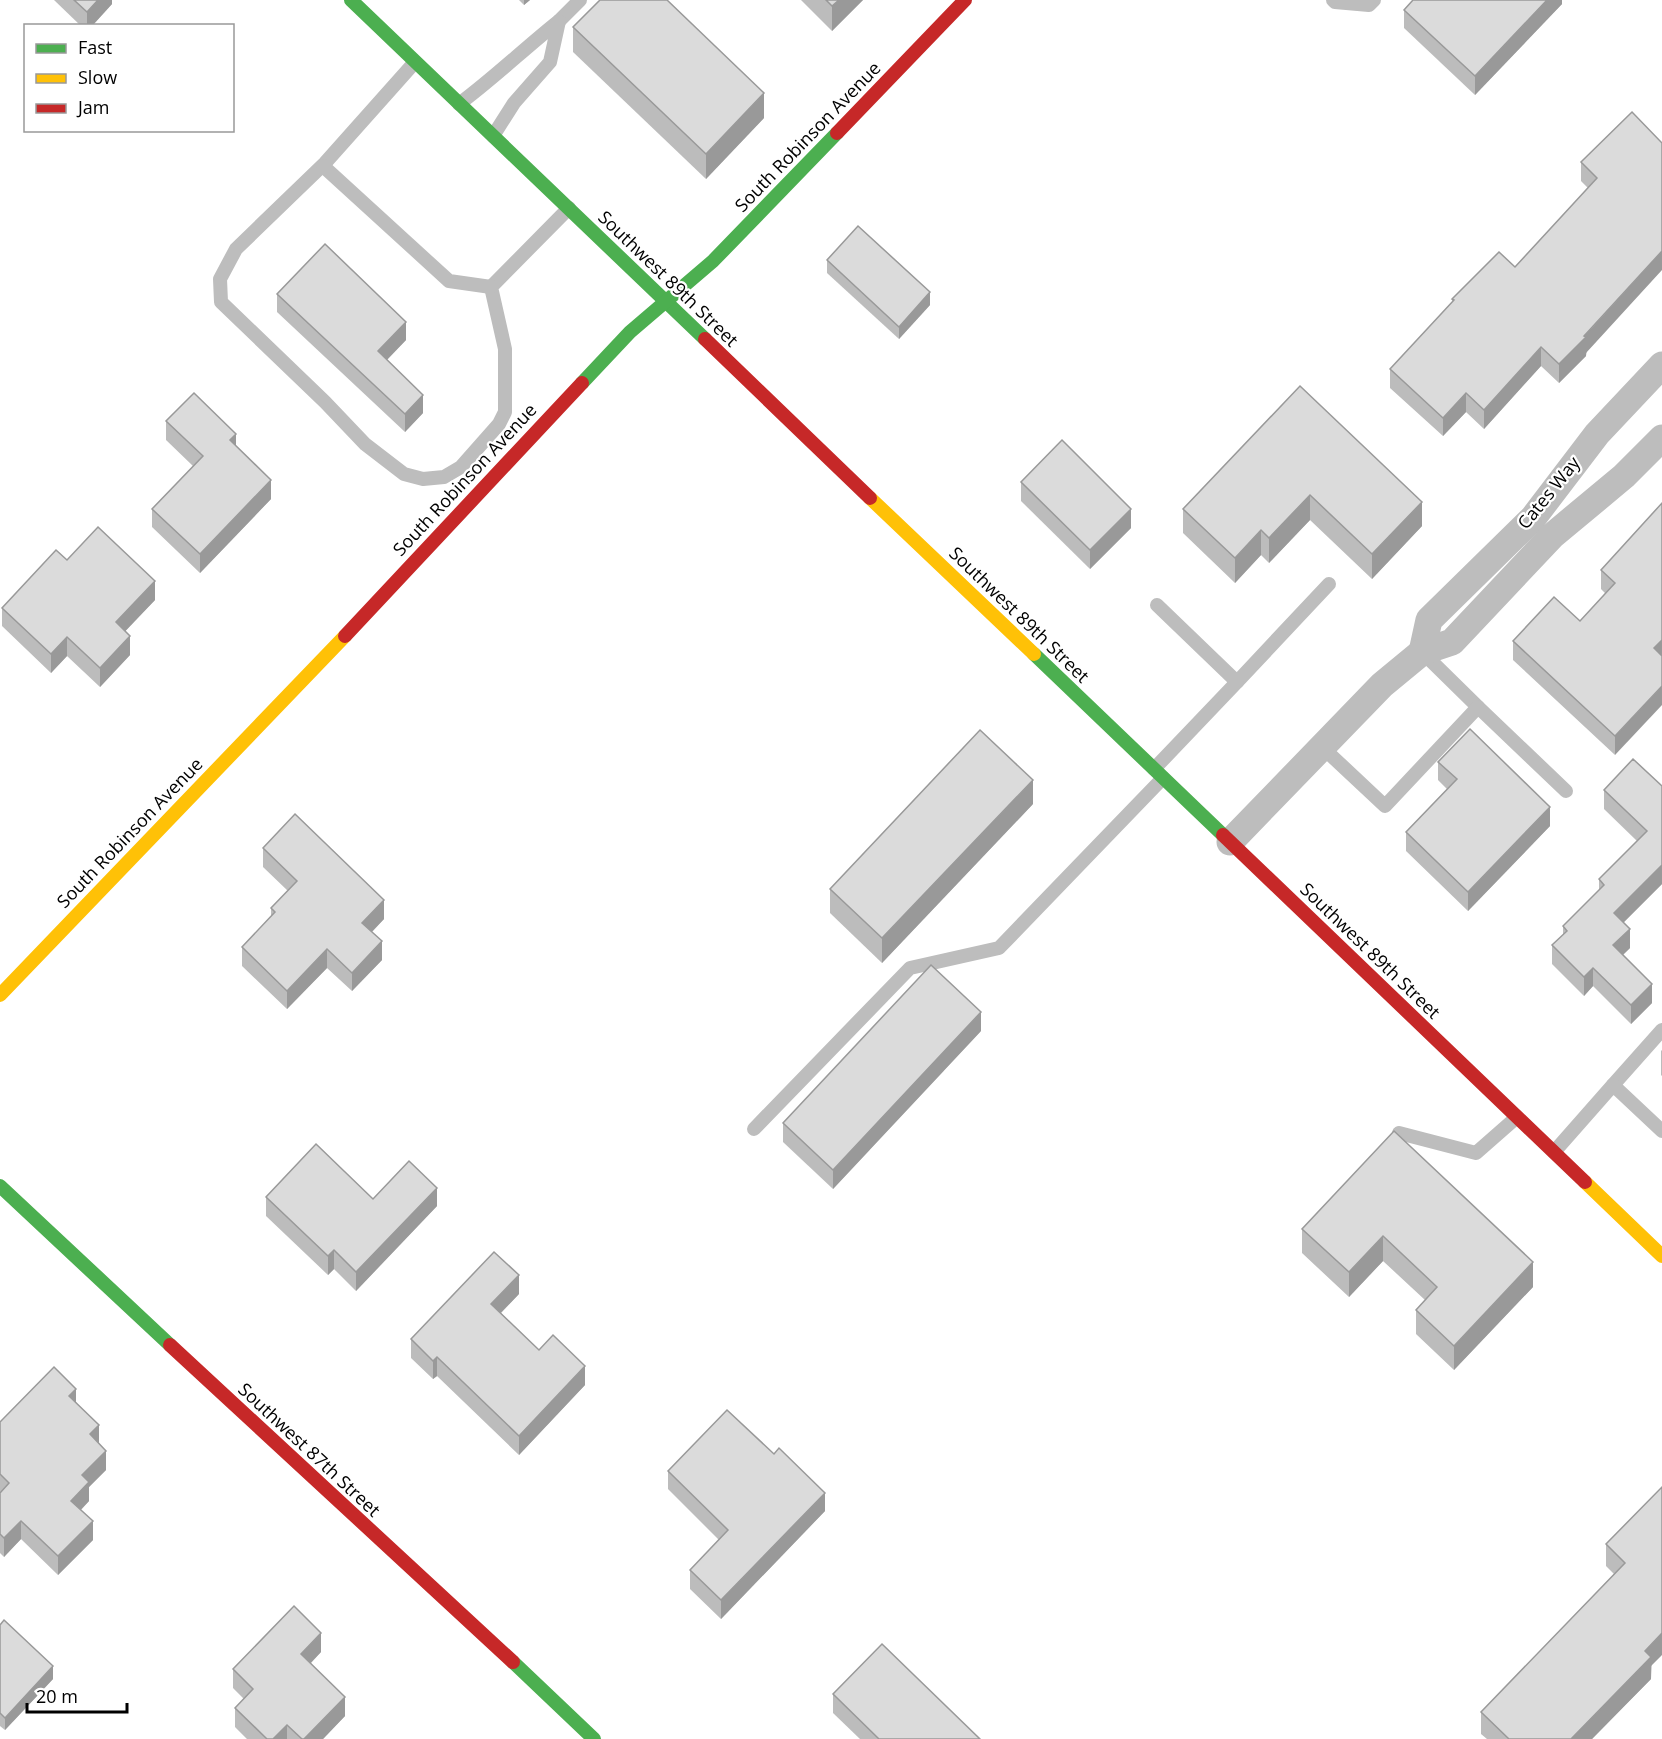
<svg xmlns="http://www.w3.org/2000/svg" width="1662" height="1739" font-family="'Open Sans',sans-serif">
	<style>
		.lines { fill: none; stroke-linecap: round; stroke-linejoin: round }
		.lane { stroke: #bdbdbd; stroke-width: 14 }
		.street { stroke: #bdbdbd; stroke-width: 27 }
		.fast { stroke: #4caf50; stroke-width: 14 }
		.slow { stroke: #ffc107; stroke-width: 14 }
		.jam { stroke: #c62828; stroke-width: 14 }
		.wall { fill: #bcbcbc }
		.shaded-wall { fill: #999 }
		.building { fill: #dbdbdb; stroke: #999; stroke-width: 1.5 }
		.labels { text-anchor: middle; stroke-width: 4.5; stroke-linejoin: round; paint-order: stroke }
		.street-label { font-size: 18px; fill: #000; stroke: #fff }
	</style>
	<rect width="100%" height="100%" fill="#fff"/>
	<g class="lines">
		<g class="lane">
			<polyline points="1333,0 1335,2 1369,5 1374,0"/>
			<polyline points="559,21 580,0"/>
			<polyline points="415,62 325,163 236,249 220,279 221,302 325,402 365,444 404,474 423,479 444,477 461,467 499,424 505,412 505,349 491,287 569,208"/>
			<path d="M 459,104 C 494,78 525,48 559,21 L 550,62 L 514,103 L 493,136"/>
			<polyline points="323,166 449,281 491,287"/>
			<polyline points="1422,652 1478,707"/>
			<polyline points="1237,682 1329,584"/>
			<polyline points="1321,746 1385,806 1478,707 1566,791"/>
			<polyline points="1154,769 1237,682 1157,605"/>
			<polyline points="1613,1085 1662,1030"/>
			<polyline points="754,1129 910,968 999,948 1163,778"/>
			<polyline points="1399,1133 1476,1153 1517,1117"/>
			<polyline points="1554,1152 1613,1085 1662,1131"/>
		</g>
		<g class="street">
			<polyline points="1422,652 1429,620 1533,518 1597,434 1662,365"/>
			<polyline points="1230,842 1382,685 1422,652 1452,642 1552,536 1624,476 1662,438"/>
		</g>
		<g class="fast">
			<polyline points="351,0 705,339"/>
			<polyline points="582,383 630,332 713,261 837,133"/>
			<polyline points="1034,654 1223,835"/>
			<polyline points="0,1186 170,1345"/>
			<polyline points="513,1662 594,1739"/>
		</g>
		<g class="slow">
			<polyline points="870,498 1034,654"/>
			<polyline points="0,995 345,636"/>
			<polyline points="1585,1182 1662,1256"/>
		</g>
		<g class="jam">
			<polyline points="837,133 965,0"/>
			<polyline points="705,339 870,498"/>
			<polyline points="345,636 582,383"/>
			<polyline points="1223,835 1585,1182"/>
			<polyline points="170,1345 513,1662"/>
		</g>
	</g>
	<g class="wall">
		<polygon points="54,0 112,0 112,4 92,26 81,26"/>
		<polygon points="519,0 530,0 524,5"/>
		<polygon points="801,0 863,0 832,31"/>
		<polygon points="1562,0 1562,4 1475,95 1404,28 1404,10"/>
		<polygon points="573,27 764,118 706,179 573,52"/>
		<polygon points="1632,112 1586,356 1559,383 1541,366 1484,429 1466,412 1443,436 1390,388 1390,369 1452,302 1452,299 1515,267 1588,188 1581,181 1581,162"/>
		<polygon points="827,260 930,305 899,339 827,273"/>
		<polygon points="277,294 406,340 387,360 423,413 405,432 277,312"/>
		<polygon points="1300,386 1422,526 1372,579 1310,520 1269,563 1261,555 1235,583 1183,533 1183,509"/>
		<polygon points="166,421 236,446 271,499 200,573 152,527 152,509 193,466 166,440"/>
		<polygon points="1021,482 1131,528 1090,569 1021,501"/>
		<polygon points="1662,503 1615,755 1513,660 1513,641 1580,621 1606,594 1601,589 1601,570"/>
		<polygon points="155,600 125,631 130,655 100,687 67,656 51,673 2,626 2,608"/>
		<polygon points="1438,762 1550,826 1468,911 1406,851 1406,832 1447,789 1438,780"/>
		<polygon points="1662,786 1662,884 1623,923 1630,948 1623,955 1652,1003 1631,1024 1593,986 1584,996 1552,964 1552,945 1563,935 1563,926 1599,890 1599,879 1637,841 1604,809 1604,790"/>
		<polygon points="1033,804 882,963 830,913 830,889"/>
		<polygon points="263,848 384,919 372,932 382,960 352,991 327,968 287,1009 242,966 242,947 271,916 271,908 288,891 263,867"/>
		<polygon points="981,1031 833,1189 783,1142 783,1123"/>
		<polygon points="1662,1050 1662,1076 1661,1075 1661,1051"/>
		<polygon points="1394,1131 1533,1287 1454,1370 1416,1334 1416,1310 1425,1300 1383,1261 1349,1297 1302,1253 1302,1229"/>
		<polygon points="266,1197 373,1199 437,1206 356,1291 334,1269 328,1275 266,1216"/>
		<polygon points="519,1294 501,1313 539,1350 585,1385 519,1455 437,1376 433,1379 411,1358 411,1339"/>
		<polygon points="76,1402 99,1444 106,1470 89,1487 89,1501 81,1510 93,1540 58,1575 21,1539 4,1557 0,1553 0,1422"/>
		<polygon points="774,1454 825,1511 721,1619 690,1589 690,1570 719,1540 668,1489 668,1471"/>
		<polygon points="1662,1487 1651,1679 1592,1739 1487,1739 1481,1734 1481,1712 1614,1574 1606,1566 1606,1544"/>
		<polygon points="0,1625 53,1679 5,1730 0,1726"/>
		<polygon points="321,1652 311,1663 345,1716 323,1739 247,1739 235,1727 235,1708 244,1699 233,1688 233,1669"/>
		<polygon points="833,1694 980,1739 860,1739 833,1713"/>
	</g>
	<g class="shaded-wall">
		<polygon points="98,0 112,0 112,4 92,26 87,26 87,12"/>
		<polygon points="524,0 530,0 524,5"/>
		<polygon points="839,0 863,0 832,31 832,6"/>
		<polygon points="1547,0 1562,0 1562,4 1475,95 1475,76"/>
		<polygon points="764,93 764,118 706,179 706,154"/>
		<polygon points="1662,251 1662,270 1586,353 1586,356 1559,383 1559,364"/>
		<polygon points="930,292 930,305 899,339 899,327"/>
		<polygon points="406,322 406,340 378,369 378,351"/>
		<polygon points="1541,347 1541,366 1484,429 1484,410"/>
		<polygon points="1466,393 1466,412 1443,436 1443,418"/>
		<polygon points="423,395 423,413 405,432 405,414"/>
		<polygon points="236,434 236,453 230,440"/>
		<polygon points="271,480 271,499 200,573 200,554"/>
		<polygon points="1310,495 1310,520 1269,563 1269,538"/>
		<polygon points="1422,502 1422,526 1372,579 1372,554"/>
		<polygon points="1131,509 1131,528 1090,569 1090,550"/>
		<polygon points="1261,530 1261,555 1235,583 1235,558"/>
		<polygon points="155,581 155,600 116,641 116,622"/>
		<polygon points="130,636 130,655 100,687 100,668"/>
		<polygon points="67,637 67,656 51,673 51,654"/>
		<polygon points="1662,640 1662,659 1654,648"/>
		<polygon points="1662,686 1662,705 1615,755 1615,736"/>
		<polygon points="1033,780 1033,804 882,963 882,938"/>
		<polygon points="1550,807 1550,826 1468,911 1468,892"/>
		<polygon points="1662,865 1662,884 1614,932 1614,913"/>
		<polygon points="384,900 384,919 362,942 362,923"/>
		<polygon points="1630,929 1630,948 1613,964 1613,945"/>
		<polygon points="382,941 382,960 352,991 352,973"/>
		<polygon points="327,949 327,968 287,1009 287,991"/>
		<polygon points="1593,968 1593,986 1584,996 1584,977"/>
		<polygon points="1652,984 1652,1003 1631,1024 1631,1005"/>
		<polygon points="981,1012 981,1031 833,1189 833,1170"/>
		<polygon points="437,1188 437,1206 356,1291 356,1272"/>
		<polygon points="1383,1236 1383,1261 1349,1297 1349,1272"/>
		<polygon points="334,1250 334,1269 328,1275 328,1256"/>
		<polygon points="1533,1262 1533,1287 1454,1370 1454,1346"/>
		<polygon points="519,1275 519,1294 491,1323 491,1304"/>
		<polygon points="437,1357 437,1376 433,1379 433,1361"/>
		<polygon points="585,1366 585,1385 519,1455 519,1436"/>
		<polygon points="76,1389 76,1408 69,1396"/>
		<polygon points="99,1425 99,1444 90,1434"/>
		<polygon points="106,1451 106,1470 89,1487 89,1501 71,1520 71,1501 82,1475"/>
		<polygon points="825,1493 825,1511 721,1619 721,1600"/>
		<polygon points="21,1521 21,1539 4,1557 4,1538"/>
		<polygon points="93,1521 93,1540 58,1575 58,1556"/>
		<polygon points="321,1633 321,1652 301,1673 301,1654"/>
		<polygon points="1662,1633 1662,1655 1651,1666 1651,1679 1592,1739 1571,1739 1645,1651"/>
		<polygon points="53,1666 53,1679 5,1730 5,1718"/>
		<polygon points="345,1697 345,1716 323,1739 304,1739"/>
		<polygon points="287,1725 287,1739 273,1739"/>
	</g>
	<g class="building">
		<polygon points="74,0 98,0 87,12"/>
		<polygon points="600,0 667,0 764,93 706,154 573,27"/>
		<polygon points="826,0 839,0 832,6"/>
		<polygon points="1413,0 1547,0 1475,76 1404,10"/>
		<polygon points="1632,112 1662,143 1662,251 1584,336 1586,337 1559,364 1541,347 1484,410 1466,393 1443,418 1390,369 1454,300 1452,299 1499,252 1515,267 1597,178 1581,162"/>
		<polygon points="858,226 930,292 899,327 827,260"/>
		<polygon points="325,244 406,322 378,351 423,395 405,414 277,294"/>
		<polygon points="1300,386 1422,502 1372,554 1310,495 1269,538 1261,530 1235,558 1183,509"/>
		<polygon points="194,393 236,434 230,440 271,480 200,554 152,509 203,456 166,421"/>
		<polygon points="1062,440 1131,509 1090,550 1021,482"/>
		<polygon points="1662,503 1662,640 1654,648 1662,656 1662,686 1615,736 1513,641 1554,597 1580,621 1615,583 1601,570"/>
		<polygon points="98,527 155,581 116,622 130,636 100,668 67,637 51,654 2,608 56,550 67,560"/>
		<polygon points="1470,729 1550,807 1468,892 1406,832 1457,779 1438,762"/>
		<polygon points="980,730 1033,780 882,938 830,889"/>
		<polygon points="1633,759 1662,786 1662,865 1614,913 1630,929 1613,945 1652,984 1631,1005 1593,968 1584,977 1552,945 1567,931 1563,926 1604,885 1599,879 1647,831 1604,790"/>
		<polygon points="295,814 384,900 362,923 382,941 352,973 327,949 287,991 242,947 275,912 271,908 297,881 263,848"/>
		<polygon points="931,965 981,1012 833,1170 783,1123"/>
		<polygon points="1394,1131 1533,1262 1454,1346 1416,1310 1437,1287 1383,1236 1349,1272 1302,1229"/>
		<polygon points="316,1144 373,1199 409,1161 437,1188 356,1272 334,1250 328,1256 266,1197"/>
		<polygon points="494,1252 519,1275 491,1304 539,1350 553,1335 585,1366 519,1436 437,1357 433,1361 411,1339"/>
		<polygon points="54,1367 76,1389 69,1396 99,1425 90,1434 106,1451 82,1475 89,1482 71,1501 93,1521 58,1556 21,1521 4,1538 0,1534 0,1493 9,1483 0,1474 0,1422"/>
		<polygon points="727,1410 774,1454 779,1448 825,1493 721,1600 690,1570 728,1530 668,1471"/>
		<polygon points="1662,1487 1662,1633 1645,1651 1651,1657 1571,1739 1509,1739 1481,1712 1625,1563 1606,1544"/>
		<polygon points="294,1606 321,1633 301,1654 345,1697 304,1739 302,1739 287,1725 273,1739 267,1739 235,1708 253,1689 233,1669"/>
		<polygon points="4,1620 53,1666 5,1718 0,1713 0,1625"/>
		<polygon points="882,1644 980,1739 879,1739 833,1694"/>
	</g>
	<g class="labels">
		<g class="street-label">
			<text transform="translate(808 137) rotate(-46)" y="6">South Robinson Avenue</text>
			<text transform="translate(668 279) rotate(44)" y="6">Southwest 89th Street</text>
			<text transform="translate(465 480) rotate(-47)" y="6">South Robinson Avenue</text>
			<text transform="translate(1549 493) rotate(-51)" y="6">Cates Way</text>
			<text transform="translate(1019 615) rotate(44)" y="6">Southwest 89th Street</text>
			<text transform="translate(130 833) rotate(-46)" y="6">South Robinson Avenue</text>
			<text transform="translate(1370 951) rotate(44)" y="6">Southwest 89th Street</text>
			<text transform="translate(309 1450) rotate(43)" y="6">Southwest 87th Street</text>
		</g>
	</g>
	<rect x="24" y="24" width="210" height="108" fill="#ffffff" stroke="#999999" stroke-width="1.5"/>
	<rect x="36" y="44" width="30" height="9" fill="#4caf50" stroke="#999999" stroke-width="1.5"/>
	<text x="78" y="54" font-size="18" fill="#000000">Fast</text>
	<rect x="36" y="74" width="30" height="9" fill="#ffc107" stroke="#999999" stroke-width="1.5"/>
	<text x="78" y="84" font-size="18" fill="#000000">Slow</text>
	<rect x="36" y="104" width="30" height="9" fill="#c62828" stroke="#999999" stroke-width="1.5"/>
	<text x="78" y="114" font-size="18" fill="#000000">Jam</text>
	<path d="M27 1703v9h100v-9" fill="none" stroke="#000000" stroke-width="3"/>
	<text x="36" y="1703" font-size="18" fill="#000000" stroke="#ffffff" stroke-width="4.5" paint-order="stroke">20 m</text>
</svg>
